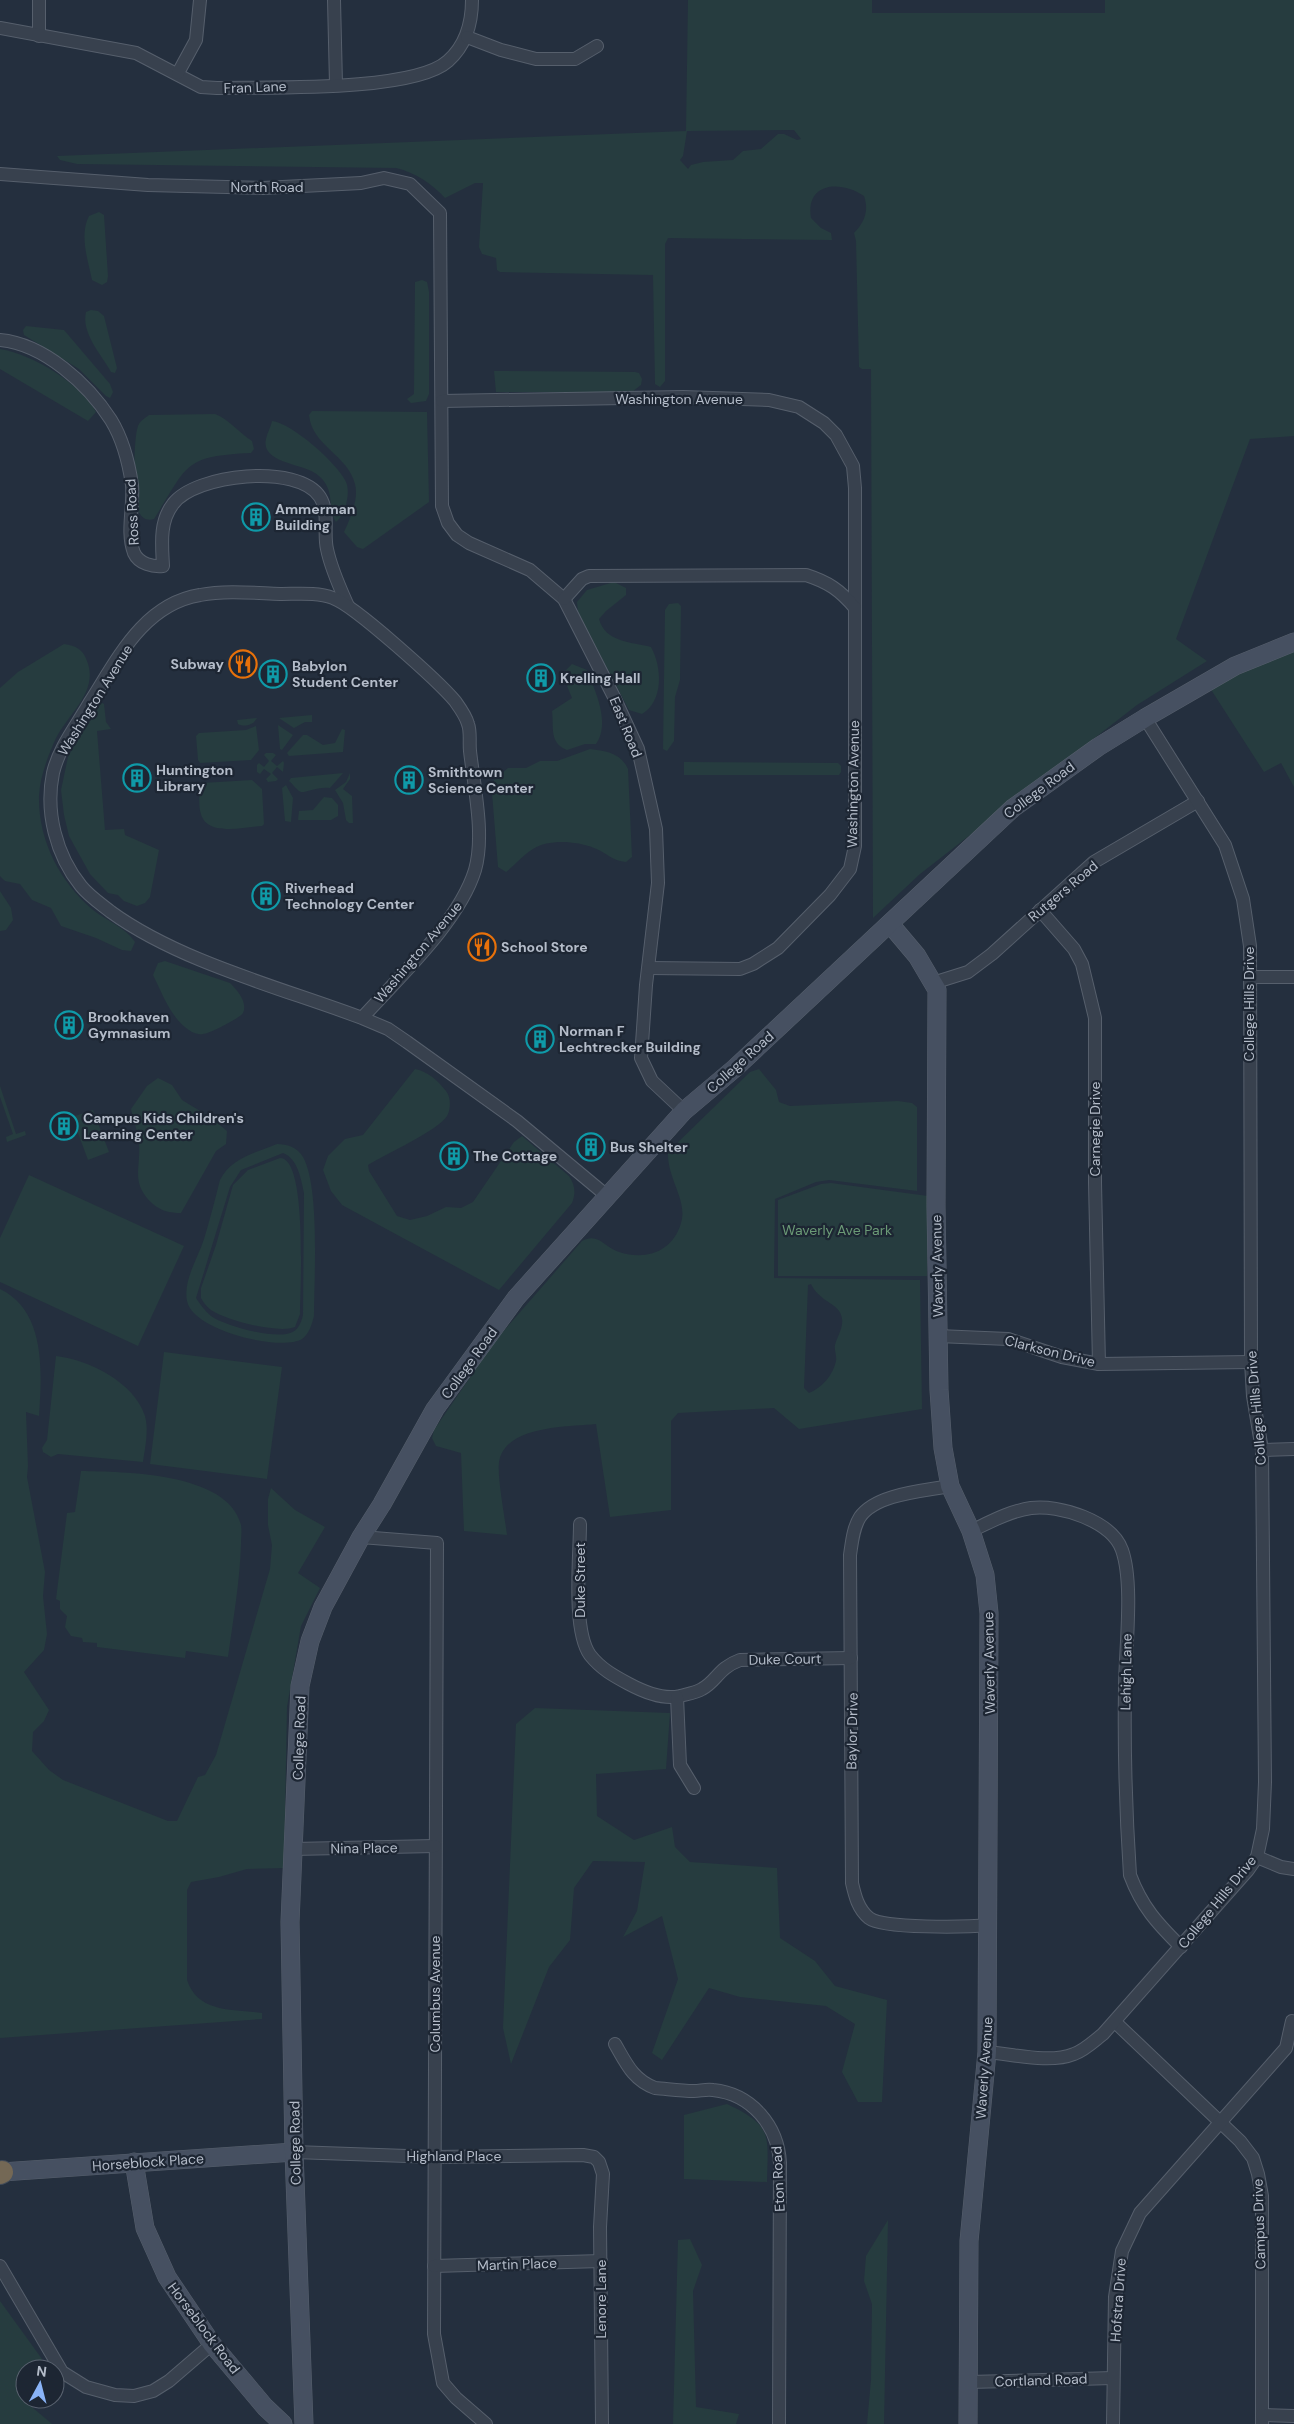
<svg xmlns="http://www.w3.org/2000/svg" width="1294" height="2424" font-family="'DM Sans',sans-serif">
	<style>
		.green { fill: #263c3f; fill-rule: evenodd }
		.lines { fill: none; stroke-linecap: round; stroke-linejoin: round }
		.street-casing { stroke: #565f6c; stroke-width: 14 }
		.secondary-casing { stroke: #565f6c; stroke-width: 19 }
		.highway-casing { stroke: #434c59; stroke-width: 24 }
		.street { stroke: #38414e; stroke-width: 12 }
		.secondary { stroke: #465061; stroke-width: 18 }
		.highway { stroke: #746855; stroke-width: 22 }
		.labels { text-anchor: middle; stroke-width: 4.5; stroke-linejoin: round; paint-order: stroke }
		.street-label { font-size: 14px; fill: #b4bcc9; stroke: #1d2633 }
		.poi-label { font-size: 14px; font-weight: bold; fill: #b4bcc9; stroke: #1d2633; text-anchor: start }
		.park-label { font-size: 14px; fill: #6b9a76; stroke: #1d2633 }
	</style>
	<rect width="100%" height="100%" fill="#242f3e"/>
	<g class="green">
		<path d="M 688,0 L 872,0 L 872,13 L 1105,13 L 1105,0 L 1294,0 L 1294,436 L 1250,439 L 1176,639 L 1207,661 L 1137,705 L 920,874 L 873,918 L 871,369 L 862,369 L 859,367 L 856,241 L 854,233 C 865,222 869,210 864,196 C 841,180 805,182 811,218 L 821,228 L 831,233 L 832,240 L 668,238 L 665,244 L 665,381 L 660,387 L 655,384 L 653,275 L 500,272 L 497,270 L 496,258 L 482,254 L 479,247 L 483,183 L 475,183 L 445,198 C 431,183 416,173 396,168 L 77,164 L 60,160 L 57,156 L 686,131 ZM 794,130 L 801,139 L 797,140 L 784,134 L 778,134 L 761,149 L 743,151 L 733,160 L 703,162 L 691,165 L 688,169 L 680,160 L 683,156 L 687,131 Z"/>
		<path d="M 99,212 L 104,215 L 108,276 L 107,282 L 102,285 L 92,280 C 88,260 79,235 89,216 Z"/>
		<polygon points="422,280 427,282 429,292 429,394 426,401 411,403 407,399 414,394 414,390 415,282"/>
		<path d="M 91,310 L 98,311 L 104,316 L 117,368 L 115,373 L 111,372 C 101,354 81,333 86,312 Z"/>
		<polygon points="26,326 64,330 110,384 113,392 110,398 106,396 79,369 24,335 23,330"/>
		<path d="M 0,349 C 32,354 80,383 96,412 L 88,421 L 0,369 Z"/>
		<polygon points="494,371 635,372 639,373 642,379 641,385 632,392 496,392"/>
		<path d="M 312,411 L 427,412 L 429,502 L 363,549 L 357,547 L 344,532 C 350,519 359,499 355,484 C 348,455 312,446 309,415 Z"/>
		<path d="M 215,414 C 229,419 239,433 252,441 L 254,449 L 251,453 C 182,456 188,466 154,519 C 148,521 142,519 139,512 C 133,499 133,440 138,426 C 140,421 145,418 149,415 Z"/>
		<path d="M 272,421 C 292,423 338,464 346,482 C 351,493 345,515 336,522 C 327,509 336,491 319,476 C 305,463 260,464 266,439 C 267,433 271,427 272,421 Z"/>
		<path d="M 614,582 L 626,588 L 626,595 L 606,611 L 599,619 C 605,642 631,642 651,647 C 662,667 664,701 642,714 L 629,710 L 578,612 L 577,602 L 587,590 Z"/>
		<polygon points="678,603 681,606 680,680 675,697 674,741 667,751 663,749 665,610 669,604"/>
		<path d="M 64,644 C 76,646 83,649 87,661 C 99,691 69,713 56,738 C 48,756 40,776 39,796 C 38,840 60,882 93,910 C 107,921 125,927 135,942 L 131,951 L 122,950 L 96,938 L 61,926 L 51,908 L 32,900 L 20,884 L 5,881 L 0,876 L 0,688 L 18,672 Z"/>
		<polygon points="1294,648 1294,787 1281,763 1264,772 1210,688"/>
		<path d="M 572,664 L 587,670 C 595,691 611,723 596,744 L 585,744 L 567,750 C 549,743 554,728 552,711 L 572,698 L 567,686 L 571,681 L 565,671 Z"/>
		<polygon points="97,700 104,704 106,722 111,729 97,731 105,830 124,829 125,835 159,850 150,897 145,903 137,906 124,901 118,895 108,893 90,874 69,836 64,815 61,790 68,757"/>
		<polygon points="312,715 312,722 305,722 294,728 279,718"/>
		<path d="M 257,718 C 254,724 245,728 238,724 L 237,720 Z"/>
		<polygon points="278,725 293,735 282,750 280,749"/>
		<polygon points="256,726 259,750 251,760 200,763 198,760 196,736 199,733 246,730"/>
		<polygon points="342,729 345,730 343,752 289,756 287,753 303,735 307,735 323,745 335,743"/>
		<path d="M 590,749 C 606,751 621,753 628,769 L 632,857 L 626,862 C 612,861 606,852 594,848 C 576,841 549,839 533,849 C 523,855 515,865 506,872 L 498,867 L 492,793 L 494,780 L 508,768 L 526,768 L 540,761 L 557,761 Z"/>
		<polygon points="266,753 273,753 276,755 271,761 277,766 283,761 284,763 283,772 277,767 272,773 278,779 276,781 268,782 266,779 271,774 264,769 260,774 257,772 257,765 259,763 264,767 269,761 264,755"/>
		<polygon points="684,762 838,763 841,766 841,772 839,775 684,775"/>
		<path d="M 343,773 L 330,788 C 318,786 305,793 301,792 C 297,791 293,784 289,781 L 291,778 Z"/>
		<polygon points="350,773 350,779 343,789 352,796 353,823 349,823 346,820 343,803 335,790 346,782"/>
		<path d="M 252,780 L 262,789 L 264,824 L 262,826 C 245,827 207,837 201,814 C 198,806 200,795 199,786 L 202,783 Z"/>
		<polygon points="286,785 293,798 291,822 285,821 282,788"/>
		<polygon points="324,797 332,798 338,805 338,816 331,820 298,820 299,811 313,810"/>
		<polygon points="0,891 11,908 13,920 6,930 0,931"/>
		<path d="M 165,961 L 230,983 C 237,990 248,1002 243,1013 C 240,1018 209,1034 203,1034 C 200,1035 194,1033 192,1032 C 172,1021 163,995 153,975 L 158,963 Z"/>
		<path d="M 415,1069 C 429,1072 437,1080 446,1091 C 451,1097 451,1109 447,1116 C 439,1130 384,1155 368,1165 L 369,1171 L 397,1216 L 410,1220 L 427,1216 L 446,1207 L 461,1208 L 473,1202 L 514,1142 L 522,1136 L 569,1176 C 575,1185 576,1193 572,1203 L 499,1290 L 342,1205 L 331,1191 L 323,1170 L 328,1156 L 345,1139 L 363,1135 Z"/>
		<path d="M 759,1069 L 776,1090 L 779,1102 L 790,1106 L 898,1101 L 912,1103 L 917,1107 L 917,1191 L 829,1180 L 816,1182 L 775,1199 L 774,1278 L 920,1280 L 922,1409 L 799,1429 L 774,1408 L 678,1413 L 671,1421 L 671,1510 L 610,1517 L 596,1424 C 568,1427 505,1425 499,1462 C 497,1477 505,1518 507,1535 L 464,1531 L 461,1453 L 436,1446 L 432,1438 L 434,1430 L 495,1341 L 582,1241 C 598,1232 604,1247 619,1252 C 647,1261 673,1251 681,1223 C 688,1200 667,1179 668,1152 L 750,1072 ZM 811,1284 C 818,1299 834,1303 839,1311 C 847,1323 838,1334 835,1345 C 834,1350 837,1356 836,1361 C 833,1375 822,1388 809,1393 L 804,1388 L 808,1285 Z"/>
		<path d="M 158,1078 L 172,1085 L 182,1100 L 210,1117 L 227,1131 L 226,1144 L 216,1151 L 181,1213 C 170,1213 161,1211 153,1204 C 130,1183 141,1169 139,1143 C 138,1131 133,1120 131,1109 L 147,1086 Z"/>
		<polygon points="0,1086 16,1134 25,1131 26,1135 7,1142 6,1137 13,1134 0,1097"/>
		<polygon points="93,1110 109,1152 88,1160 72,1117"/>
		<path d="M 277,1144 C 287,1144 297,1147 303,1157 C 320,1187 314,1278 314,1316 C 312,1324 309,1334 302,1339 C 280,1352 192,1330 187,1301 C 183,1280 198,1258 204,1239 C 210,1219 215,1200 220,1180 C 231,1158 255,1153 277,1144 ZM 283,1153 C 298,1159 301,1179 304,1193 L 303,1315 C 301,1323 298,1331 290,1333 C 273,1339 225,1326 211,1316 C 205,1311 200,1304 196,1298 L 230,1187 L 241,1170 Z"/>
		<path d="M 280,1158 C 308,1158 300,1291 300,1314 L 295,1327 C 278,1334 225,1320 211,1310 C 207,1307 203,1302 201,1298 L 201,1288 L 216,1245 L 233,1185 L 248,1170 Z"/>
		<polygon points="29,1175 184,1246 138,1346 0,1282 0,1238"/>
		<polygon points="831,1183 928,1196 927,1276 778,1276 778,1200 821,1184"/>
		<path d="M 0,1289 C 46,1311 42,1372 39,1416 L 26,1412 L 28,1466 L 27,1477 L 45,1572 L 43,1596 L 47,1634 L 44,1650 L 24,1672 L 49,1710 L 44,1721 L 33,1732 L 32,1751 L 49,1770 L 63,1780 L 168,1821 L 177,1821 L 198,1777 L 205,1775 L 216,1755 L 270,1569 L 272,1545 L 268,1525 L 268,1499 L 271,1488 L 295,1510 L 325,1527 L 298,1573 L 320,1588 L 301,1626 L 287,1707 L 284,1868 L 247,1869 L 219,1877 L 191,1882 L 187,1890 L 187,1980 C 198,2013 232,2009 262,2013 L 262,2019 L 0,2038 Z"/>
		<polygon points="164,1352 282,1367 267,1479 150,1464"/>
		<path d="M 56,1356 C 89,1360 134,1382 145,1416 C 149,1430 145,1448 143,1462 L 58,1454 L 51,1457 L 43,1452 L 42,1448 L 47,1440 Z"/>
		<path d="M 81,1471 C 123,1472 228,1472 241,1525 C 242,1530 241,1538 241,1544 C 240,1581 233,1620 228,1657 L 186,1651 L 185,1658 L 97,1647 L 97,1643 L 83,1642 L 82,1638 L 71,1636 L 65,1627 L 67,1616 L 60,1609 L 60,1601 L 56,1599 L 67,1513 L 75,1512 Z"/>
		<polygon points="535,1708 670,1713 666,1769 596,1774 597,1816 634,1840 672,1827 675,1847 690,1862 777,1868 780,1938 815,1961 835,1986 887,2000 882,2102 858,2102 842,2072 855,2024 826,2006 740,1997 709,1988 662,2060 652,2053 678,1979 662,1916 623,1937 637,1911 645,1862 593,1861 574,1888 570,1940 549,1967 511,2064 503,2028 516,1724"/>
		<path d="M 727,2104 C 773,2126 768,2134 767,2182 L 684,2179 L 684,2115 Z"/>
		<polygon points="888,2220 884,2424 867,2424 871,2380 872,2304 864,2281 866,2256"/>
		<polygon points="690,2239 702,2265 693,2291 696,2407 739,2414 736,2424 673,2424 678,2240"/>
		<polygon points="0,2301 42,2359 33,2369 25,2369 25,2386 20,2397 52,2424 0,2424"/>
	</g>
	<g class="lines">
		<g class="street-casing">
			<g id="street">
				<polyline points="39,0 39,36"/>
				<polyline points="334,0 336,84"/>
				<path d="M 0,28 L 136,53 L 201,87 L 217,88 C 266,87 414,92 448,61 C 466,45 472,24 472,0"/>
				<polyline points="467,37 501,50 536,59 575,59 597,46"/>
				<polyline points="178,73 196,40 200,0"/>
				<polyline points="0,174 148,185 263,188 361,183 384,178 410,184 440,213 442,506 448,523 457,535 469,543 530,570 564,599 614,697 638,749 656,829 658,883 646,985 641,1058 652,1081 684,1111"/>
				<path d="M 0,340 C 44,344 88,384 111,420 C 122,438 129,464 132,485 C 134,507 126,532 134,553 C 139,564 153,567 163,566 C 162,545 159,522 173,504 C 195,474 298,463 320,497 C 330,513 323,532 327,549 C 331,569 340,588 348,606"/>
				<polyline points="442,401 683,397 769,400 799,407 824,423 836,435 853,466 855,488 855,608"/>
				<path d="M 564,599 L 582,579 L 589,576 L 806,575 C 828,582 840,590 855,608 L 855,846 L 850,869 L 830,895 L 778,948 L 753,964 L 740,969 L 649,968"/>
				<polyline points="1040,910 1074,949 1082,964 1095,1018 1095,1183 1099,1364"/>
				<polyline points="1250,977 1294,977"/>
				<polyline points="933,983 968,972 992,954 1094,862 1198,801"/>
				<path d="M 362,1018 C 399,977 459,922 475,870 C 485,835 474,787 470,751 C 469,742 471,732 468,724 C 466,716 460,708 455,701 C 439,682 354,605 333,598 C 317,592 298,594 280,594 C 254,593 226,590 200,595 C 144,604 118,658 90,702 C 77,725 59,747 53,773 C 45,812 56,855 81,886 C 89,896 101,904 111,912 C 180,962 282,988 362,1018 L 388,1029 L 407,1042 L 517,1121 L 607,1196"/>
				<polyline points="938,1336 1008,1339 1062,1357 1099,1364 1251,1362"/>
				<polyline points="1262,1450 1294,1449"/>
				<path d="M 950,1486 C 923,1491 876,1494 860,1517 C 853,1528 852,1542 850,1555 L 852,1883 C 855,1896 858,1909 869,1918 C 883,1929 967,1927 989,1925"/>
				<path d="M 580,1524 C 580,1556 572,1630 590,1655 C 601,1669 614,1676 629,1684 C 644,1692 663,1700 680,1696 C 687,1694 695,1693 702,1689 C 717,1681 718,1668 740,1660 L 851,1658"/>
				<path d="M 971,1531 C 990,1522 1010,1511 1031,1508 C 1059,1504 1112,1521 1122,1550 C 1134,1584 1125,1651 1125,1689 C 1124,1749 1126,1815 1130,1875 C 1142,1907 1157,1923 1181,1947"/>
				<polyline points="361,1537 437,1543 434,2334 443,2383 456,2398 486,2424"/>
				<polyline points="677,1697 680,1765 694,1788"/>
				<polyline points="293,1849 435,1846"/>
				<polyline points="1257,1857 1281,1867 1294,1869"/>
				<polyline points="1115,2022 1240,2141 1253,2158 1258,2174 1262,2196 1262,2424"/>
				<path d="M 615,2044 C 626,2063 633,2080 655,2088 C 668,2089 681,2091 694,2091 C 700,2091 706,2089 713,2090 C 752,2094 778,2126 780,2163 L 779,2424"/>
				<path d="M 987,2052 C 1013,2054 1049,2064 1074,2054 C 1085,2050 1094,2041 1103,2034 L 1248,1870 L 1257,1857 L 1263,1829 L 1265,1782 L 1262,1450 L 1253,1396 L 1251,1362 L 1250,946 L 1243,899 L 1225,845 L 1145,718"/>
				<polyline points="294,2152 435,2157 583,2155 594,2157 599,2162 603,2174 600,2227 602,2424"/>
				<polyline points="0,2266 62,2372 86,2387 115,2395 134,2396 153,2391 169,2381 212,2344"/>
				<polyline points="434,2266 601,2261"/>
				<polyline points="969,2382 1113,2378"/>
				<polyline points="1262,2415 1294,2416"/>
				<polyline points="1113,2424 1115,2297 1122,2251 1140,2213 1286,2048 1292,2021"/>
			</g>
		</g>
		<g class="secondary-casing">
			<g id="secondary">
				<polyline points="890,924 917,956 937,990 936,1206 939,1390 943,1448 950,1486 971,1531 985,1575 989,1613 987,2052 969,2241 968,2424"/>
				<polyline points="134,2162 145,2228 167,2277 212,2344 265,2407 283,2424"/>
				<polyline points="2,2172 294,2152"/>
				<polyline points="304,2424 294,2152 290,1922 300,1686 310,1641 323,1607 361,1537 382,1504 435,1409 516,1298 684,1111 735,1068 1013,808 1098,747 1145,718 1235,666 1294,642"/>
			</g>
		</g>
		<g class="highway-casing">
			<polyline id="highway" points="0,2173 2,2172"/>
		</g>
		<use href="#street" class="street"/>
		<use href="#secondary" class="secondary"/>
		<use href="#highway" class="highway"/>
	</g>
	<defs>
		<g id="building-ring" transform="scale(1.4375)"><circle r="9.5" fill="#1d2633" stroke="#0f9aa8" stroke-width="1.5"/><path d="M-4-6H4V6H1V3H-1V6H-4ZM-2.5-4.3h1.7v1.8h-1.7ZM.8-4.3h1.7v1.8H.8ZM-2.5-1h1.7V.8h-1.7ZM.8-1h1.7V.8H.8Z" fill="#0f9aa8"/></g>
		<g id="restaurant-ring" transform="scale(1.4375)"><circle r="9.5" fill="#1d2633" stroke="#e8710a" stroke-width="1.5"/><path d="M-5-6h1v4h1v-4h1v4h1v-4h1v5L-1.5 .5V6h-2V.5L-5-1ZM5-6V6H3V1.5H1.5Q1.5-4 5-6Z" fill="#e8710a"/></g>
	</defs>
	<g fill-rule="evenodd">
		<use href="#building-ring" x="256" y="517"/>
		<use href="#restaurant-ring" x="243" y="664"/>
		<use href="#building-ring" x="273" y="674"/>
		<use href="#building-ring" x="541" y="678"/>
		<use href="#building-ring" x="137" y="778"/>
		<use href="#building-ring" x="409" y="780"/>
		<use href="#building-ring" x="266" y="896"/>
		<use href="#restaurant-ring" x="482" y="947"/>
		<use href="#building-ring" x="69" y="1025"/>
		<use href="#building-ring" x="540" y="1039"/>
		<use href="#building-ring" x="64" y="1126"/>
		<use href="#building-ring" x="591" y="1147"/>
		<use href="#building-ring" x="454" y="1156"/>
	</g>
	<g class="labels">
		<g class="street-label">
			<text transform="translate(255 87) rotate(-2)" y="5">Fran Lane</text>
			<text x="267" y="192">North Road</text>
			<text x="679" y="404">Washington Avenue</text>
			<text transform="translate(132 512) rotate(-93)" y="5">Ross Road</text>
			<text transform="translate(95 700) rotate(-58)" y="5">Washington Avenue</text>
			<text transform="translate(626 727) rotate(68)" y="5">East Road</text>
			<text transform="translate(853 784) rotate(-89)" y="5">Washington Avenue</text>
			<text transform="translate(1039 790) rotate(-37)" y="5">College Road</text>
			<text transform="translate(1063 891) rotate(-40)" y="5">Rutgers Road</text>
			<text transform="translate(418 952) rotate(-50)" y="5">Washington Avenue</text>
			<text transform="translate(1249 1004) rotate(-90)" y="5">College Hills Drive</text>
			<text transform="translate(740 1062) rotate(-42)" y="5">College Road</text>
			<text transform="translate(1095 1129) rotate(-90)" y="5">Carnegie Drive</text>
			<text transform="translate(937 1266) rotate(-91)" y="5">Waverly Avenue</text>
			<text transform="translate(1050 1351) rotate(14)" y="5">Clarkson Drive</text>
			<text transform="translate(469 1363) rotate(-54)" y="5">College Road</text>
			<text transform="translate(1256 1408) rotate(-95)" y="5">College Hills Drive</text>
			<text transform="translate(580 1580) rotate(-90)" y="5">Duke Street</text>
			<text transform="translate(785 1659) rotate(-1)" y="5">Duke Court</text>
			<text transform="translate(989 1663) rotate(-91)" y="5">Waverly Avenue</text>
			<text transform="translate(1126 1672) rotate(-89)" y="5">Lehigh Lane</text>
			<text transform="translate(852 1731) rotate(-89)" y="5">Baylor Drive</text>
			<text transform="translate(299 1738) rotate(-88)" y="5">College Road</text>
			<text transform="translate(364 1848) rotate(-1)" y="5">Nina Place</text>
			<text transform="translate(1217 1902) rotate(-51)" y="5">College Hills Drive</text>
			<text transform="translate(435 1994) rotate(-90)" y="5">Columbus Avenue</text>
			<text transform="translate(984 2068) rotate(-86)" y="5">Waverly Avenue</text>
			<text transform="translate(295 2143) rotate(-91)" y="5">College Road</text>
			<text x="454" y="2161">Highland Place</text>
			<text transform="translate(148 2162) rotate(-4)" y="5">Horseblock Place</text>
			<text transform="translate(778 2179) rotate(-93)" y="5">Eton Road</text>
			<text transform="translate(1259 2224) rotate(-92)" y="5">Campus Drive</text>
			<text transform="translate(517 2264) rotate(-2)" y="5">Martin Place</text>
			<text transform="translate(601 2299) rotate(-90)" y="5">Lenore Lane</text>
			<text transform="translate(1118 2300) rotate(-86)" y="5">Hofstra Drive</text>
			<text transform="translate(204 2328) rotate(53)" y="5">Horseblock Road</text>
			<text transform="translate(1041 2380) rotate(-2)" y="5">Cortland Road</text>
		</g>
		<g class="poi-label">
			<text x="275" y="514">Ammerman<tspan x="275" dy="16">Building</tspan></text>
			<text x="224" y="669" text-anchor="end">Subway</text>
			<text x="292" y="671">Babylon<tspan x="292" dy="16">Student Center</tspan></text>
			<text x="560" y="683">Krelling Hall</text>
			<text x="156" y="775">Huntington<tspan x="156" dy="16">Library</tspan></text>
			<text x="428" y="777">Smithtown<tspan x="428" dy="16">Science Center</tspan></text>
			<text x="285" y="893">Riverhead<tspan x="285" dy="16">Technology Center</tspan></text>
			<text x="501" y="952">School Store</text>
			<text x="88" y="1022">Brookhaven<tspan x="88" dy="16">Gymnasium</tspan></text>
			<text x="559" y="1036">Norman F<tspan x="559" dy="16">Lechtrecker Building</tspan></text>
			<text x="83" y="1123">Campus Kids Children's<tspan x="83" dy="16">Learning Center</tspan></text>
			<text x="610" y="1152">Bus Shelter</text>
			<text x="473" y="1161">The Cottage</text>
		</g>
		<g class="park-label">
			<text x="837" y="1235">Waverly Ave Park</text>
		</g>
	</g>
	<g transform="translate(40 2384) rotate(7)"><circle r="24" fill="#1d2633" stroke="#59626f"/>
	<path d="M0-4L9 19L0 12L-9 19Z" fill="#8ab4f8"/>
	<text y="-8" font-size="14" font-weight="bold" text-anchor="middle" fill="#b4bcc9">N</text>
	</g>
</svg>
